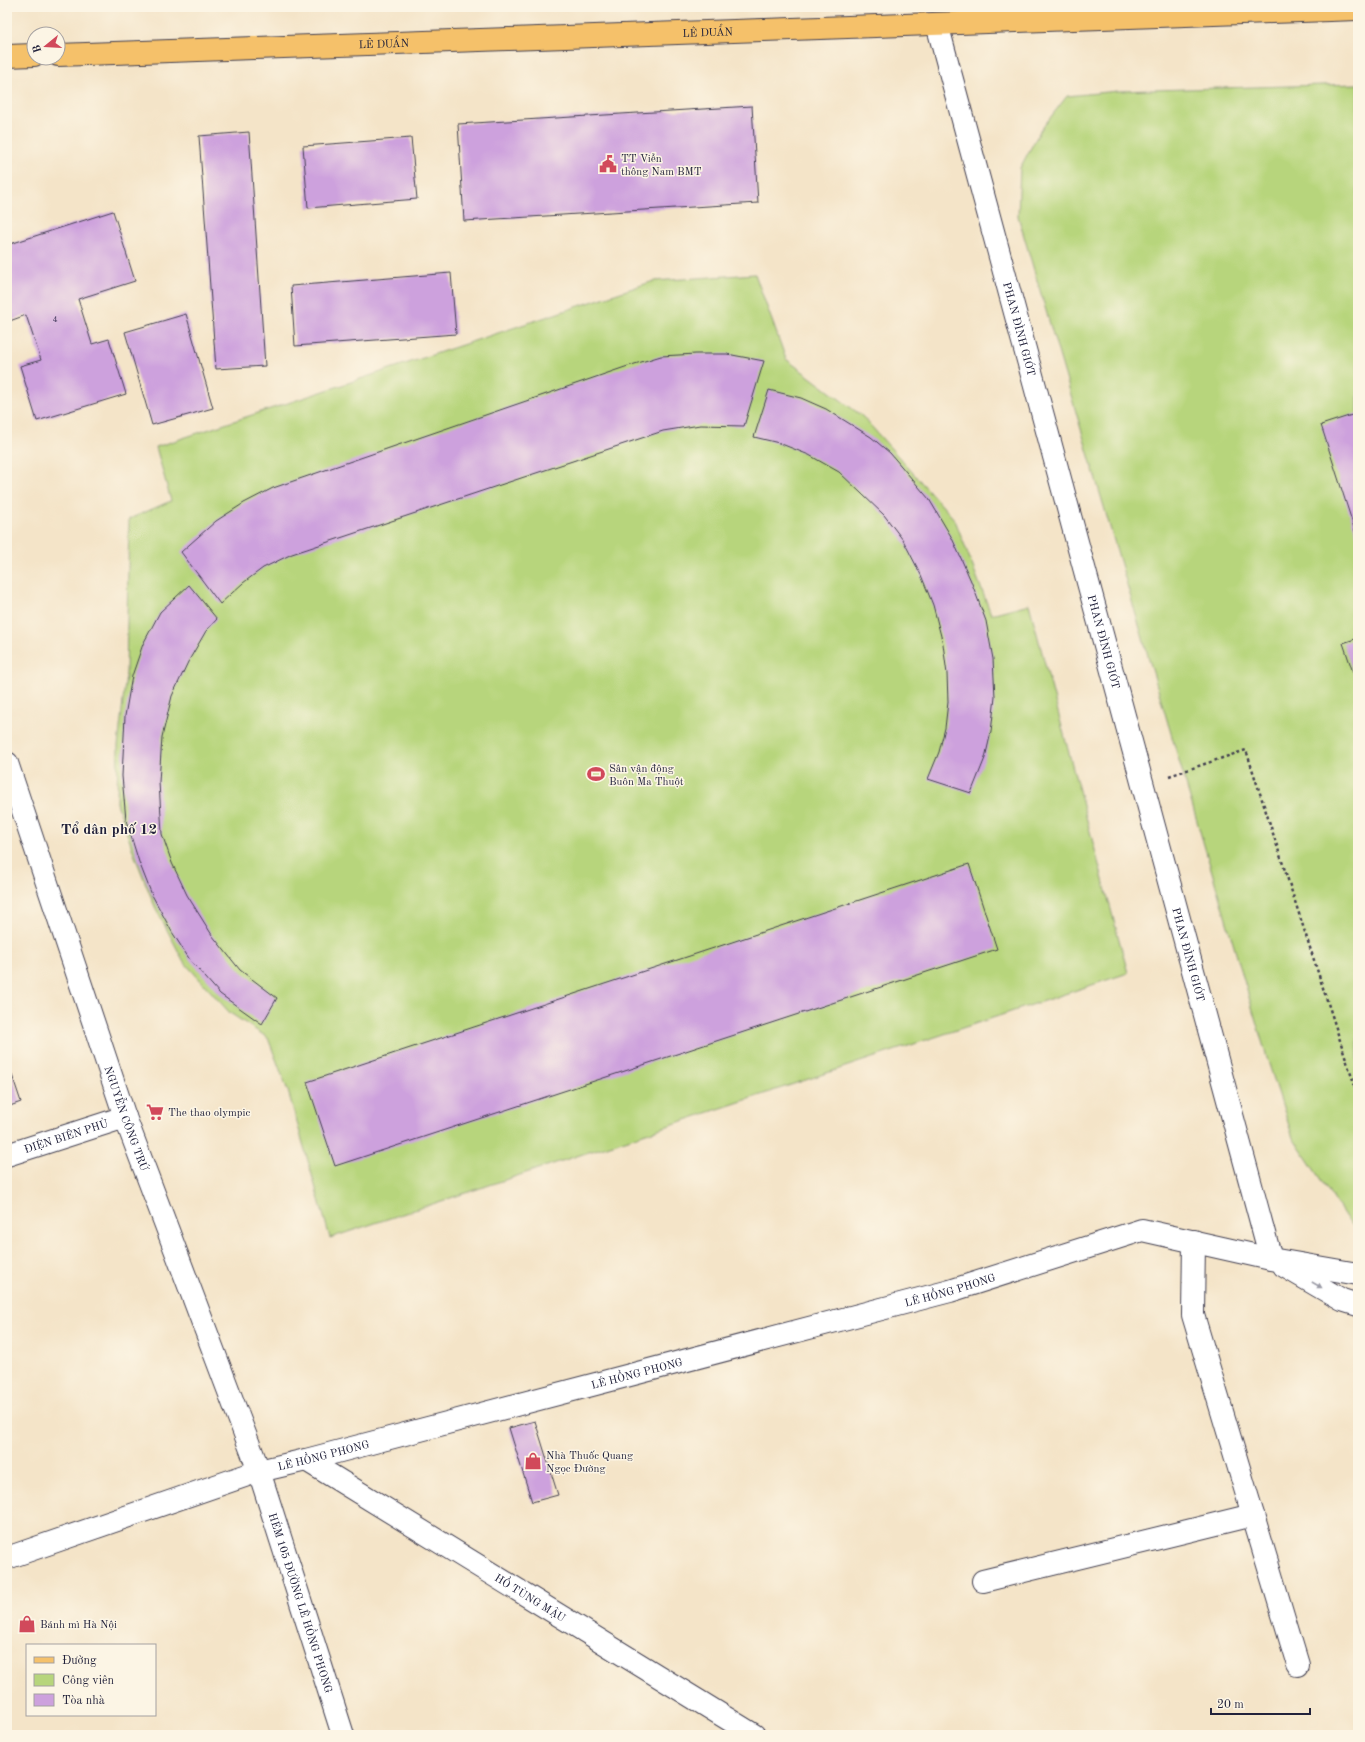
<svg xmlns="http://www.w3.org/2000/svg" width="1365" height="1742" font-family="'Old Standard TT',serif">
	<style>
		.green { fill: #b7d57c; stroke: #6c7c5c }
		.building { fill: #cda1dd }
		.lines { fill: none; stroke-linecap: round; stroke-linejoin: round }
		.minor-casing { stroke: #423f50; stroke-width: 24 }
		.major-casing { stroke: #423f50; stroke-width: 24 }
		.path { stroke: #423f50; stroke-width: 2.5; stroke-dasharray: 3 3; stroke-linecap: butt }
		.minor { stroke: #fff; stroke-width: 22 }
		.major { stroke: #f5c16b; stroke-width: 22 }
		.oneway { fill: #9c9ca7 }
		.labels { text-anchor: middle; stroke-width: 3; stroke-linejoin: round; paint-order: stroke }
		.number-label { font-size: 9px; fill: #4d4264 }
		.street-label { font-size: 11px; fill: #22223b; stroke: #fcf5e5 }
		.poi-label { font-size: 11px; fill: #22223b; stroke: #fcf5e5; text-anchor: start }
		.district-label { font-size: 15px; font-weight: bold; fill: #22223b; stroke: #fcf5e5 }
	</style>
	<rect width="100%" height="100%" fill="#fcf5e5"/>
	<filter id="ink" filterUnits="userSpaceOnUse"><feTurbulence type="fractalNoise" baseFrequency=".025" numOctaves="2"/><feDisplacementMap in="SourceGraphic" scale="8" xChannelSelector="R" yChannelSelector="G"/><feConvolveMatrix kernelMatrix="1 2 1 2 8 2 1 2 1" color-interpolation-filters="sRGB"/></filter>
	<filter id="wash" filterUnits="userSpaceOnUse"><feTurbulence type="fractalNoise" baseFrequency=".012" numOctaves="4" result="noise"/><feDisplacementMap in="SourceGraphic" scale="16" xChannelSelector="R" yChannelSelector="G"/><feGaussianBlur stdDeviation="0.9" result="paint"/><feColorMatrix in="noise" values="0 0 0 0 0 0 0 0 0 0 0 0 0 0 0 0 0 1.4 0 .05"/><feComposite in="paint" operator="in"/></filter>
	<g filter="url(#wash)">
		<rect width="100%" height="100%" fill="#f4e4c8"/>
		<g class="green">
			<polygon points="1358,84 1358,1229 1347,1219 1293,1138 1267,1058 1018,216 1020,168 1040,131 1067,96 1118,91"/>
			<polygon points="755,274 786,359 862,416 955,520 991,614 1029,604 1128,973 330,1238 288,1091 268,1038 230,1013 184,962 155,907 133,851 117,803 118,746 126,674 129,519 171,501 156,447 654,281"/>
		</g>
		<g id="blocks">
			<g class="building">
				<polygon points="752,106 758,203 464,221 458,124"/>
				<polygon points="249,132 265,366 216,369 199,136"/>
				<polygon points="411,138 417,199 308,208 303,146"/>
				<polygon points="113,211 135,281 78,299 92,344 109,339 126,394 37,421 20,366 41,360 26,315 7,322 7,245"/>
				<polygon points="451,273 456,334 295,346 291,286"/>
				<polygon points="186,314 213,408 152,425 125,332"/>
				<polygon points="696,354 727,354 764,361 744,426 700,425 663,431 292,554 263,568 243,583 220,604 181,552 216,521 244,503 273,488 628,366 661,356"/>
				<polygon points="769,390 801,398 826,409 871,437 890,453 929,499 952,538 971,581 986,621 993,659 995,697 991,732 985,758 971,793 928,779 939,752 945,728 948,702 947,674 943,644 933,605 921,575 903,540 884,515 839,472 809,455 779,443 754,437"/>
				<polygon points="1358,413 1358,540 1321,425"/>
				<polygon points="189,585 217,619 206,631 188,662 172,696 162,737 159,782 162,834 172,863 187,895 212,935 240,970 277,998 262,1024 220,994 190,960 172,932 152,895 139,862 126,820 122,776 125,716 132,676 143,644 160,612"/>
				<polygon points="1358,638 1358,687 1343,643"/>
				<polygon points="969,864 997,949 335,1166 307,1082"/>
				<polygon points="7,1060 21,1102 7,1107"/>
				<polygon points="535,1421 558,1495 532,1502 509,1428"/>
			</g>
		</g>
	</g>
	<g filter="url(#ink)">
		<use href="#blocks" fill-opacity="0" stroke="#423f50" stroke-width="1"/>
		<g class="lines">
			<g class="minor-casing">
				<g id="minor">
					<path id="s1" d="M 937,24 L 1271,1259"/>
					<path id="s2" d="M 7,763 L 125,1117 L 259,1471 L 343,1735"/>
					<path id="s3" d="M 7,1155 L 125,1117"/>
					<polyline points="1194,1241 1193,1315 1298,1665"/>
					<polyline points="1284,1266 1342,1300 1358,1305"/>
					<path id="s4" d="M 306,1460 L 754,1735"/>
					<path id="s5" d="M 7,1558 L 259,1471 L 306,1460 L 950,1291 L 1142,1230 L 1271,1259 L 1358,1274"/>
					<polyline points="983,1581 1253,1515"/>
				</g>
			</g>
			<g class="major-casing">
				<g id="major">
					<path id="s6" d="M 58,55 L 1358,9"/>
					<polyline points="7,56 34,55"/>
				</g>
			</g>
			<polyline class="path" points="1169,776 1246,750 1358,1096"/>
			<use href="#minor" class="minor"/>
			<use href="#major" class="major"/>
		</g>
		<defs><path id="oneway-solid" d="M-6-.8H1V-3.2L6.5 0L1 3.2V.8H-6Z"/></defs>
		<use class="oneway" href="#oneway-solid" transform="translate(1317 1285) rotate(30)"/>
	</g>
	<defs>
		<g id="civic-bare" transform="scale(1.38)"><path d="M-.6-6.5H3V-4.5H.6V-3L4-1V1h2V6H-6V1h2V-1L-.6-3ZM-1.2 2.5V6h2.4V2.5Z" fill="#d1495b" stroke="#fcf5e5" stroke-width="2.5" paint-order="stroke"/></g>
		<g id="stadium-bare" transform="scale(1.38)"><path d="M0-5a6.5 5 0 1 0 0 10a6.5 5 0 1 0 0-10ZM-3.5-1.8h7v3.6h-7Z" fill="#d1495b" stroke="#fcf5e5" stroke-width="2.5" paint-order="stroke"/></g>
		<g id="supermarket-bare" transform="scale(1.38)"><path d="M-6-5.5h2.5l.6 2H6L4.5 2H-2.5L-4.4-4H-6ZM-1.5 3.2a1.3 1.3 0 1 0 .1 0ZM3 3.2a1.3 1.3 0 1 0 .1 0Z" fill="#d1495b" stroke="#fcf5e5" stroke-width="2.5" paint-order="stroke"/></g>
		<g id="shop-bare" transform="scale(1.38)"><path d="M-5-2.5h2.3a2.7 3.5 0 0 1 5.4 0H5L5.5 6h-11ZM-1.5-2.5h3a1.5 2.3 0 0 0-3 0Z" fill="#d1495b" stroke="#fcf5e5" stroke-width="2.5" paint-order="stroke"/></g>
	</defs>
	<g fill-rule="evenodd">
		<use href="#civic-bare" x="608" y="164"/>
		<use href="#stadium-bare" x="596" y="774"/>
		<use href="#supermarket-bare" x="155" y="1112"/>
		<use href="#shop-bare" x="533" y="1461"/>
		<use href="#shop-bare" x="27" y="1624"/>
	</g>
	<g class="labels">
		<g class="number-label">
			<text x="55" y="322">4</text>
		</g>
		<g class="street-label">
			<text dy="4" stroke="none"><textPath href="#s6" startOffset="650">LÊ DUẨN</textPath></text>
			<text dy="4" stroke="none"><textPath href="#s6" startOffset="326">LÊ DUẨN</textPath></text>
			<text dy="4" stroke="none"><textPath href="#s1" startOffset="316">PHAN ĐÌNH GIÓT</textPath></text>
			<text dy="4" stroke="none"><textPath href="#s1" startOffset="640">PHAN ĐÌNH GIÓT</textPath></text>
			<text dy="4" stroke="none"><textPath href="#s1" startOffset="964">PHAN ĐÌNH GIÓT</textPath></text>
			<text dy="4" stroke="none"><textPath href="#s2" startOffset="375">NGUYỄN CÔNG TRỨ</textPath></text>
			<text dy="4" stroke="none"><textPath href="#s3" startOffset="62">ĐIỆN BIÊN PHỦ</textPath></text>
			<text dy="4" stroke="none"><textPath href="#s5" startOffset="981">LÊ HỒNG PHONG</textPath></text>
			<text dy="4" stroke="none"><textPath href="#s5" startOffset="657">LÊ HỒNG PHONG</textPath></text>
			<text dy="4" stroke="none"><textPath href="#s5" startOffset="333">LÊ HỒNG PHONG</textPath></text>
			<text dy="4" stroke="none"><textPath href="#s4" startOffset="263">HỒ TÙNG MẬU</textPath></text>
			<text dy="4" stroke="none"><textPath href="#s2" startOffset="890">HẺM 105 ĐƯỜNG LÊ HỒNG PHONG</textPath></text>
		</g>
		<g class="poi-label">
			<text x="621" y="162">TT Viễn<tspan x="621" dy="13">thông Nam BMT</tspan></text>
			<text x="609" y="772">Sân vận động<tspan x="609" dy="13">Buôn Ma Thuột</tspan></text>
			<text x="168" y="1116">The thao olympic</text>
			<text x="546" y="1459">Nhà Thuốc Quang<tspan x="546" dy="13">Ngọc Đường</tspan></text>
			<text x="40" y="1628">Bánh mì Hà Nội</text>
		</g>
		<g class="district-label">
			<text x="109" y="834">Tổ dân phố 12</text>
		</g>
	</g>
	<rect width="1365" height="1742" fill="none" stroke="#fcf5e5" stroke-width="24"/>
	<rect x="26" y="1644" width="130" height="72" fill="#fcf5e5" stroke="#a5a1a1"/>
	<rect x="34" y="1657" width="20" height="6" fill="#f5c16b" stroke="#a5a1a1"/>
	<text x="62" y="1664" font-size="12" fill="#22223b">Đường</text>
	<rect x="34" y="1674" width="20" height="12" fill="#b7d57c" stroke="#a5a1a1"/>
	<text x="62" y="1684" font-size="12" fill="#22223b">Công viên</text>
	<rect x="34" y="1694" width="20" height="12" fill="#cda1dd" stroke="#a5a1a1"/>
	<text x="62" y="1704" font-size="12" fill="#22223b">Tòa nhà</text>
	<g transform="translate(46 46) rotate(252)"><circle r="19" fill="#fcf5e5" stroke="#a5a1a1"/>
	<path d="M0-3L7 15L0 10L-7 15Z" fill="#d1495b"/>
	<text y="-6" font-size="11" font-weight="bold" text-anchor="middle" fill="#22223b">B</text>
	</g>
	<path d="M1211 1708v6h99v-6" fill="none" stroke="#22223b" stroke-width="2"/>
	<text x="1217" y="1708" font-size="12" fill="#22223b" stroke="#fcf5e5" stroke-width="3" paint-order="stroke">20 m</text>
</svg>
